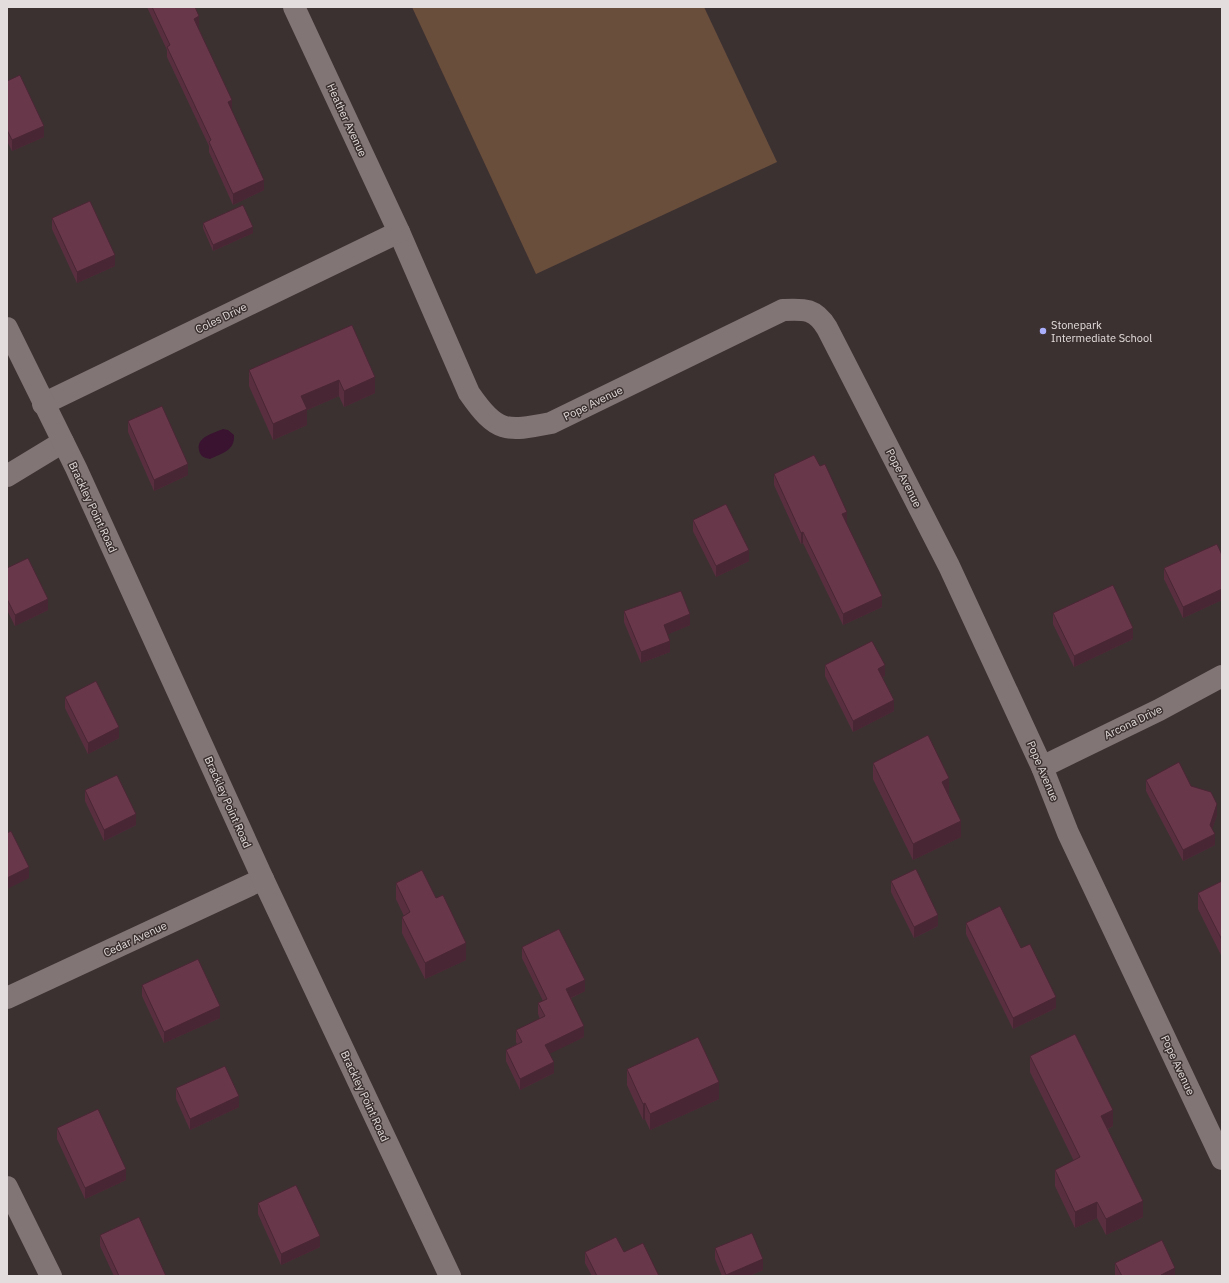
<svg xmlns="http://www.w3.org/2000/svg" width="1229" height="1283" font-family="'IBM Plex Sans',sans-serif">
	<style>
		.green { fill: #6a4e3c }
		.water { fill: #391330 }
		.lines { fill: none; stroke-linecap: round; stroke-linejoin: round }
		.minor { stroke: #827575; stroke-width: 22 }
		.secondary { stroke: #827575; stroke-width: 22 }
		.wall { fill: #592f40 }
		.shaded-wall { fill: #492634 }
		.building { fill: #68374a; stroke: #492634 }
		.poi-dot { fill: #aaaffb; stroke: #3c3131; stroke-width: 1.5 }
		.labels { text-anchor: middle; stroke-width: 3; stroke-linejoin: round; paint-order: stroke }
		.street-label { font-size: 11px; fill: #e4dddd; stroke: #3c3131 }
		.poi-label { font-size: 11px; fill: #e4dddd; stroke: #3c3131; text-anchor: start }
	</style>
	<rect width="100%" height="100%" fill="#3c3131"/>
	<polygon class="green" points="412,7 704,7 777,162 536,274"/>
	<path class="water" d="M 223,429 L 228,430 L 234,435 C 235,451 222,453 210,459 C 204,458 200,456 199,450 C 196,437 214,433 223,429 Z"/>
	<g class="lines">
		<g class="minor">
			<path d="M 294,7 L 399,232 L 469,393 C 497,433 505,432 551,423 L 783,310 C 804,309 815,308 827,328 L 949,566 L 1042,767 L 1068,833 L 1222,1159"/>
			<polyline points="43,404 399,232"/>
			<polyline points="7,476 63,442"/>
			<polyline points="1042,767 1159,710 1222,676"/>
			<polyline points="7,998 263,879"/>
			<polyline points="7,1187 51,1276"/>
		</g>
		<polyline class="secondary" points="7,328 76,468 263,879 450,1276"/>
	</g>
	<g class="wall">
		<polygon points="147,7 195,7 199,27 198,27 264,190 233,205 209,152 209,146 167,57 167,50"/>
		<polygon points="7,81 44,137 12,151 7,141"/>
		<polygon points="52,218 115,266 77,283 52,229"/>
		<polygon points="203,223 253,233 213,251 203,228"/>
		<polygon points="352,325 375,393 344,407 339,396 307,410 307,425 273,440 249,386 249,370"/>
		<polygon points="128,421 188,475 154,491 128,432"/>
		<polygon points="820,466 847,523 846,523 882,607 843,625 803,543 801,544 774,485 774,474"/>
		<polygon points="693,520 749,561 716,577 693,531"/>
		<polygon points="1222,555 1222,600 1183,618 1164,579 1164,568"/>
		<polygon points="7,568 48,610 15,626 7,610"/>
		<polygon points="624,611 690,625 668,634 670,652 641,663 624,622"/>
		<polygon points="1053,613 1133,639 1074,667 1053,624"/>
		<polygon points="825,665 885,676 883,677 894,711 853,732 825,676"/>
		<polygon points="65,697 119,738 88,754 65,708"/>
		<polygon points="873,763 949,794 948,795 961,837 913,860 873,779"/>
		<polygon points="1146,780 1191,786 1217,815 1212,829 1215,845 1183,861 1146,791"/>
		<polygon points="85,790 136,825 104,841 85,801"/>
		<polygon points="891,881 938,926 914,938 891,892"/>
		<polygon points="1222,881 1222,957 1198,909 1198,893"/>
		<polygon points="396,883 436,898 466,960 425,979 402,933 402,917 404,916 396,899"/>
		<polygon points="966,923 1021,948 1056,1008 1013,1029 966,934"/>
		<polygon points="522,947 585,991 571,998 584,1037 550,1053 554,1073 520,1090 506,1061 506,1050 517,1044 516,1042 516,1030 540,1019 538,1014 538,1003 543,1001 522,958"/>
		<polygon points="142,985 220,1018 164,1043 142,996"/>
		<polygon points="1030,1056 1113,1126 1108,1129 1143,1217 1106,1235 1097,1218 1075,1228 1055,1186 1055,1170 1074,1161 1030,1072"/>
		<polygon points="627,1069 719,1099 650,1130 645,1119 643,1120 627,1085"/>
		<polygon points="176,1088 239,1107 190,1130 176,1099"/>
		<polygon points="57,1128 126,1180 85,1199 57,1139"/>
		<polygon points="258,1203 320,1247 281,1265 258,1214"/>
		<polygon points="100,1235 166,1276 114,1276 100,1246"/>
		<polygon points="715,1248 763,1270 749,1276 722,1276 715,1259"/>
		<polygon points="585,1252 624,1252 659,1276 592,1276 585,1263"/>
		<polygon points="1115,1263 1175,1276 1115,1276"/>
	</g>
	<g class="shaded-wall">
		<polygon points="199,16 199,27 194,29 194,19"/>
		<polygon points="232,100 232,111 228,102"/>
		<polygon points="44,126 44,137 12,151 12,140"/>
		<polygon points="264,180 264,190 233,205 233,194"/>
		<polygon points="253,227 253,233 213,251 213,245"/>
		<polygon points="115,255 115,266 77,283 77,272"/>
		<polygon points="375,377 375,393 344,407 344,391"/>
		<polygon points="339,380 339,396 307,410 307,425 273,440 273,424 301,396"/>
		<polygon points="188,464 188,475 154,491 154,480"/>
		<polygon points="847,512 847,523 842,525 842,514"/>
		<polygon points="803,532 803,543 801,544 801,533"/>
		<polygon points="749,550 749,561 716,577 716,566"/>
		<polygon points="1222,589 1222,600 1183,618 1183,607"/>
		<polygon points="882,596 882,607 843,625 843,614"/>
		<polygon points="48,599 48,610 15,626 15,615"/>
		<polygon points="690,614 690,625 664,636 664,625"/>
		<polygon points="1133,628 1133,639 1074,667 1074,656"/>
		<polygon points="670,641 670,652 641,663 641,652"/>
		<polygon points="885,665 885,676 878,680 878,669"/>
		<polygon points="894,700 894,711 853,732 853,721"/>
		<polygon points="119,727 119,738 88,754 88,743"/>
		<polygon points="949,778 949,794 942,798 942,782"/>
		<polygon points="1217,804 1217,815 1210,836 1210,825"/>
		<polygon points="136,814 136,825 104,841 104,830"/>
		<polygon points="961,821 961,837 913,860 913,844"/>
		<polygon points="1215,834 1215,845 1183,861 1183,850"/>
		<polygon points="29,867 29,878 7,889 7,878"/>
		<polygon points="938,915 938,926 914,938 914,927"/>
		<polygon points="466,943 466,960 425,979 425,963"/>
		<polygon points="585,980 585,991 566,1000 566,989"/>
		<polygon points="1056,997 1056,1008 1013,1029 1013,1018"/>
		<polygon points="220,1006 220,1018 164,1043 164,1032"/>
		<polygon points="584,1026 584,1037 545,1056 545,1045"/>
		<polygon points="554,1062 554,1073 520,1090 520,1079"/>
		<polygon points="719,1082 719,1099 650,1130 650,1114"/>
		<polygon points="239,1096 239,1107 190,1130 190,1119"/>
		<polygon points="645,1103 645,1119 643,1120 643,1104"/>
		<polygon points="1113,1110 1113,1126 1101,1132 1101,1116"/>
		<polygon points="126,1169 126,1180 85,1199 85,1188"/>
		<polygon points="1143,1201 1143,1217 1106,1235 1106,1219"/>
		<polygon points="1097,1202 1097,1218 1075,1228 1075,1212"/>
		<polygon points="320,1236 320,1247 281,1265 281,1254"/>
		<polygon points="763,1259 763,1270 749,1276 726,1276 726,1275"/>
		<polygon points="1175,1268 1175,1276 1161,1276 1161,1275"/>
	</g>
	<g class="building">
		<polygon points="152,7 195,7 199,16 194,19 232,100 228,102 264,180 233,194 209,142 211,140 167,47 170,45"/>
		<polygon points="20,75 44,126 12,140 7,130 7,81"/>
		<polygon points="90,201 115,255 77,272 52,218"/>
		<polygon points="243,205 253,227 213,245 203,223"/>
		<polygon points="352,325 375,377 344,391 339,380 301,396 307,409 273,424 249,370"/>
		<polygon points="162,406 188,464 154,480 128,421"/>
		<polygon points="814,455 820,466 825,464 847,512 842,514 882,596 843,614 803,532 801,533 774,474"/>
		<polygon points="726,504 749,550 716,566 693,520"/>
		<polygon points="1217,544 1222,555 1222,589 1183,607 1164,568"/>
		<polygon points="28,558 48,599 15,615 7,599 7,568"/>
		<polygon points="1113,585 1133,628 1074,656 1053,613"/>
		<polygon points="681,591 690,614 664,625 670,641 641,652 624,611"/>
		<polygon points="872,641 885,665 878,669 894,700 853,721 825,665"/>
		<polygon points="96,681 119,727 88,743 65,697"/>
		<polygon points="928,735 949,778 942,782 961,821 913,844 873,763"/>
		<polygon points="1179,762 1191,786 1211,792 1217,804 1210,825 1215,834 1183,850 1146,780"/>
		<polygon points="117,775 136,814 104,830 85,790"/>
		<polygon points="11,831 29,867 7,878 7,833"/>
		<polygon points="916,869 938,915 914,927 891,881"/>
		<polygon points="422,870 436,898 443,895 466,943 425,963 402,917 410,912 396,883"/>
		<polygon points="1222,881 1222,940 1198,893"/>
		<polygon points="1000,906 1021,948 1030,944 1056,997 1013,1018 966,923"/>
		<polygon points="559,929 585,980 566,989 584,1026 545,1045 554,1062 520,1079 506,1050 522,1042 516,1030 545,1016 538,1003 547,999 522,947"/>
		<polygon points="198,959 220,1006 164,1032 142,985"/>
		<polygon points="1075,1034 1113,1110 1101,1116 1143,1201 1106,1219 1097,1202 1075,1212 1055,1170 1080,1157 1030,1056"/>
		<polygon points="698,1037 719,1082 650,1114 645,1103 643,1104 627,1069"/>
		<polygon points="225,1066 239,1096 190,1119 176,1088"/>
		<polygon points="98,1109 126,1169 85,1188 57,1128"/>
		<polygon points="296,1185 320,1236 281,1254 258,1203"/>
		<polygon points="139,1217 166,1276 119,1276 100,1235"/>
		<polygon points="752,1233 763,1259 726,1275 715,1248"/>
		<polygon points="616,1237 624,1252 643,1243 659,1276 597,1276 585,1252"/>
		<polygon points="1162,1240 1175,1268 1161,1275 1162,1276 1122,1276 1115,1263"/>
	</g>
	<circle class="poi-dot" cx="1043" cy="331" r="4"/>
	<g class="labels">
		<g class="street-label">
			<text transform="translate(347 120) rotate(65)" y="4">Heather Avenue</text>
			<text transform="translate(221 318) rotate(-26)" y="4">Coles Drive</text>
			<text transform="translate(593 403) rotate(-26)" y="4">Pope Avenue</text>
			<text transform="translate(904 478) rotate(63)" y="4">Pope Avenue</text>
			<text transform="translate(93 507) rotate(65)" y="4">Brackley Point Road</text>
			<text transform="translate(1133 722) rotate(-26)" y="4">Arcona Drive</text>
			<text transform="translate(1043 771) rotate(67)" y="4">Pope Avenue</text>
			<text transform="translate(228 802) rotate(66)" y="4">Brackley Point Road</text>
			<text transform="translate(135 939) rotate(-25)" y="4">Cedar Avenue</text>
			<text transform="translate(1178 1065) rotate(65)" y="4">Pope Avenue</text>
			<text transform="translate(365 1096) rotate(65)" y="4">Brackley Point Road</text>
		</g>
		<g class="poi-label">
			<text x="1051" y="329">Stonepark<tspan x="1051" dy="13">Intermediate School</tspan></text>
		</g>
	</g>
	<rect width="1229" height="1283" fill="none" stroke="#e4dddd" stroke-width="16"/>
</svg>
